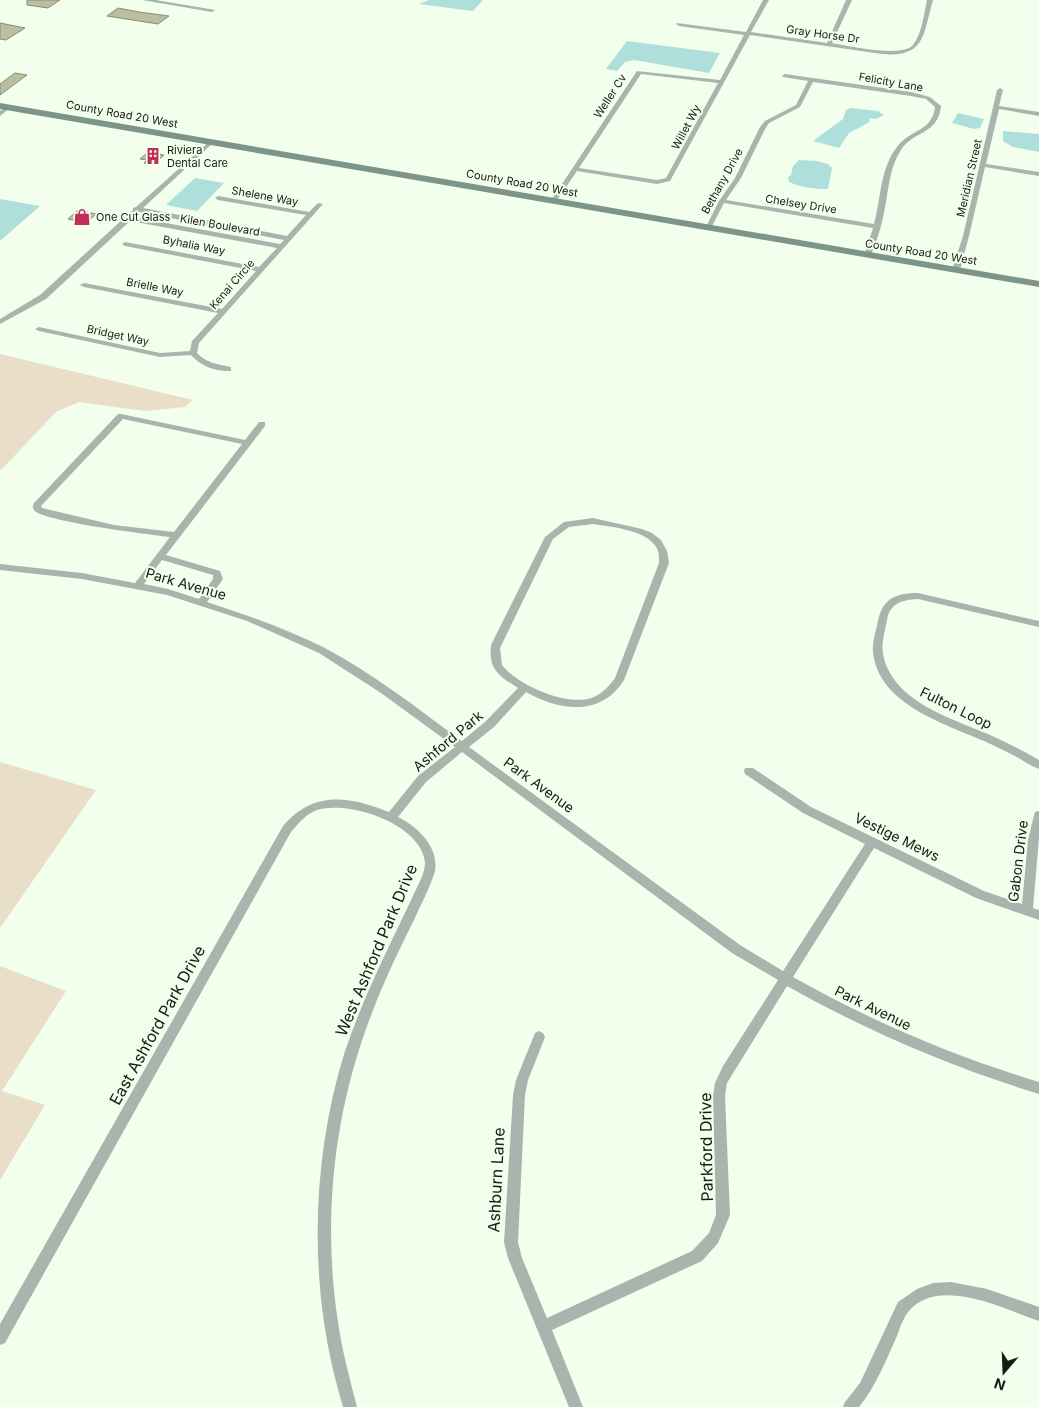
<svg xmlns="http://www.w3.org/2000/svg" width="1039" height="1407" font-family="Inter,sans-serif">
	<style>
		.green { fill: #e9dec7 }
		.water { fill: #afdfda }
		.building { fill: #bcbf9f; stroke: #8a8d6e }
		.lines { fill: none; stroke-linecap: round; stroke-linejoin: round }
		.street { fill: #a7b5ad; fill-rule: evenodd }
		.secondary { fill: #7e9489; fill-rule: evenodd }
		.labels { text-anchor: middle; stroke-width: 4; stroke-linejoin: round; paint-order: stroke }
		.far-street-label { font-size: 11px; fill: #151c12; stroke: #f2ffed }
		.far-poi-label { font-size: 11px; fill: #151c12; stroke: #f2ffed; text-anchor: start }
		.street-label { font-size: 14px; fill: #151c12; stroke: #f2ffed }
		.near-street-label { font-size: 16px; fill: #151c12; stroke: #f2ffed }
	</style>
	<rect width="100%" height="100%" fill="#f2ffed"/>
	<g class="green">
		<polygon points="0,354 193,400 185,407 145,411 79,402 56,412 0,471"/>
		<polygon points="0,762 96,790 0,928"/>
		<polygon points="0,966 66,991 2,1091 45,1105 0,1180"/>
	</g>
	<g class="water">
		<polygon points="429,0 483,0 473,11 419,4"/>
		<polygon points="627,41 720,53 709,73 634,60 625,62 617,71 606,69"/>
		<polygon points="851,108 878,111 884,115 876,119 869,118 870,121 868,123 849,133 839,148 813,141 843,119 846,110"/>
		<polygon points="958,113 984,119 980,128 974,129 952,123"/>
		<polygon points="1003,131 1039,134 1039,152 1013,147 1003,141"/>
		<path d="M 799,160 L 817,161 L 828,164 L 832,168 L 828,189 C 814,189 803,188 789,182 L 788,177 L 791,175 L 793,166 Z"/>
		<polygon points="195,178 224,183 197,211 166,205"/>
		<polygon points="0,199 40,206 0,241"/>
	</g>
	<g class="building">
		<polygon points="27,0 60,0 48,8 27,5"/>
		<polygon points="118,8 139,12 169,16 158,24 107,16"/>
		<polygon points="0,23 25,28 6,40 0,39"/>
		<polygon points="15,73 27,75 0,95 0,84"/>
		<polygon points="148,152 164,155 154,164 144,163 147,160 140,159"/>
		<polygon points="78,210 96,214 86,223 68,219"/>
	</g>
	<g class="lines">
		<g class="street">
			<polygon points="142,0 156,0 215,10 212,12"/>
			<path d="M 763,0 L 769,0 L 751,32 L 827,43 L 846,0 L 852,0 L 832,43 C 849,46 902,58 913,45 C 922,33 924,14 927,0 L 933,0 C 923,34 926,58 882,54 L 750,35 L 670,181 L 657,184 L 577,171 L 555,203 L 551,203 L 550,202 L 637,71 L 720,80 L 744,35 L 679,26 L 676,24 L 677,23 L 746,32 ZM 641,74 L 718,83 L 666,178 L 657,180 L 579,168 Z"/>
			<path d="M 785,74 L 911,92 L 930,97 L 941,106 C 938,135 914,130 901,150 C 891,165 889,184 886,202 C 883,220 878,240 870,257 L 864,256 L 873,228 L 724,203 L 710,230 L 705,229 L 719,201 L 735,178 L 760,127 L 765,121 L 796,105 L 808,81 L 783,77 L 782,76 ZM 813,82 L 911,96 L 926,99 L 935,107 C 932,132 910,129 897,147 C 880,168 881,199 874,224 L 726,200 L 741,178 L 765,129 L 769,123 L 800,107 Z"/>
			<polygon points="1000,88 1003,90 999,106 1039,112 1039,116 999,109 986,164 1039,172 1039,176 985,167 969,236 960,270 956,272 952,270 963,236 997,90"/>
			<polygon points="6,106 11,107 0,116 0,111"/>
			<path d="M 211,140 L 213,141 L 213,143 L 143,208 L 287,236 L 306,215 L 218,200 L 215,198 L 218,196 L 309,212 L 318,203 L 323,204 L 199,343 L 197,353 C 206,363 218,364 231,367 L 231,371 C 217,372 200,366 191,355 L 160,357 L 39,331 L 35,329 L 39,327 L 160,353 L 190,351 L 192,341 L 218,313 L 84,287 L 80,285 L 84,283 L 222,309 L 256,271 L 125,246 L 122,244 L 125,242 L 259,267 L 277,248 L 130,221 L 46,299 L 0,324 L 0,319 L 40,295 L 123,219 L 124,217 L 127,216 L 133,210 L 133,208 L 136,207 ZM 139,212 L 284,240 L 280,244 L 133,217 Z"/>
			<path d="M 118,414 L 121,414 L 245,440 L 259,422 L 265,422 L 265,426 L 166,555 L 220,571 L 223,579 L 207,602 C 247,615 287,629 325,648 C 374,674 418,709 462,741 L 486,721 L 518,688 C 499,676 488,670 491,645 L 545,537 L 564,522 L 593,518 L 642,529 L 652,533 L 661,540 L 667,551 L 669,563 L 624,680 C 601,717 560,711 526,692 L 494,727 L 469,747 L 740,945 L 783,971 L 865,844 L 803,813 L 745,774 L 744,771 L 745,768 L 753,768 L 811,807 L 984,891 L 1022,904 L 1028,840 L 1034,815 L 1035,812 L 1039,811 L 1039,838 L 1033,908 L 1039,910 L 1039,920 L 976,898 L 874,848 L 793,977 C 871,1021 953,1056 1039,1082 L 1039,1094 C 951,1067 867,1031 787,986 L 727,1083 L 725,1096 L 730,1215 L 718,1243 L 702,1261 L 552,1330 L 583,1407 L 569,1407 L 508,1258 L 504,1242 L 513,1095 L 516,1080 L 535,1033 L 539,1031 L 543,1033 L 545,1037 L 528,1080 L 525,1095 L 518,1242 L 522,1258 L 547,1318 L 692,1251 L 709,1233 L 716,1215 L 713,1096 L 715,1083 L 723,1066 L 778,980 L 732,953 L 462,752 L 426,782 L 398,817 C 418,827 439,847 435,871 C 430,888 421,904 414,920 C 399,950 384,981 372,1013 C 334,1110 322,1219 338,1322 C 342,1351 350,1379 357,1407 L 343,1407 C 335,1379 328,1351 324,1322 C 311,1233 318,1137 345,1051 C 365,992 394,937 420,881 C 423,875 425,869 425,862 C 421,824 349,800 317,810 C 306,814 298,824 291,832 L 5,1343 L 0,1345 L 0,1324 L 283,826 C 313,790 350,796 389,812 L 418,776 L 455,747 L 381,693 L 319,653 L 247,621 L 167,595 L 82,579 L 0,570 L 0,564 L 82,573 L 135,583 L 170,537 C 152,535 40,521 34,510 C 32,507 33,506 34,503 ZM 123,419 L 242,444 L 174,532 L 114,525 L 42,508 L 41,506 ZM 593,524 C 611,527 651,530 658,551 C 659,554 659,559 659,563 L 615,678 C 609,686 603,693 594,697 C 569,708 517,685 502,665 L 500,648 L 553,539 L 569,527 ZM 162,560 L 213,575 L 213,579 L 199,599 L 168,589 L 144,584 Z"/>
			<path d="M 912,593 L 918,593 L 1039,621 L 1039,627 L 918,599 C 902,600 890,603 887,620 C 885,631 881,643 883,654 C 892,701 950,718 988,734 C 1005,742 1022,750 1039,760 L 1039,769 C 1031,766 1023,761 1015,756 C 1005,751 995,746 984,741 C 945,724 878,704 873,652 C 872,643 875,634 877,626 C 881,603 889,595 912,593 Z"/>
			<path d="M 951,1282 L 987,1289 L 1039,1307 L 1039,1321 C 1004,1309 939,1276 909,1311 C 903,1318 900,1328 897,1336 C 886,1360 876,1386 859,1407 L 843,1407 L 845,1402 L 860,1383 L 898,1302 L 917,1289 L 933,1283 Z"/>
		</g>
		<polygon class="secondary" points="0,103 1039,281 1039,287 0,109"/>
	</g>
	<defs>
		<g id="building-bare" transform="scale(1.35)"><path d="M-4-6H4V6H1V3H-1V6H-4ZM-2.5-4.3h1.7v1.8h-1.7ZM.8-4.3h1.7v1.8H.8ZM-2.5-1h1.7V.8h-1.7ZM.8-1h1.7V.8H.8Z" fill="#bf3059" stroke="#f2ffed" stroke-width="2.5" paint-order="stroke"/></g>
		<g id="shop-bare" transform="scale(1.35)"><path d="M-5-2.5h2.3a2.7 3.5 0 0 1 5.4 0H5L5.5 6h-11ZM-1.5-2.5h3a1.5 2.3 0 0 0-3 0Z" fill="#bf3059" stroke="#f2ffed" stroke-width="2.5" paint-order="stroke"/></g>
	</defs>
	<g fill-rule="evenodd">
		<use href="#building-bare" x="153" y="156"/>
		<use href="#shop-bare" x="82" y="217"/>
	</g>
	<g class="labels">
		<g class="far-street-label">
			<text transform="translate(823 34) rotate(8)" y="4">Gray Horse Dr</text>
			<text transform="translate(891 82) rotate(10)" y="4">Felicity Lane</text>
			<text transform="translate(610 96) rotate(-57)" y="4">Weller Cv</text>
			<text transform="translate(122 114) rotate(10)" y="4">County Road 20 West</text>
			<text transform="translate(686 127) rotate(-62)" y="4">Willet Wy</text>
			<text transform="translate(969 178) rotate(-77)" y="4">Meridian Street</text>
			<text transform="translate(722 181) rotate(-61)" y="4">Bethany Drive</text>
			<text transform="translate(522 183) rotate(10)" y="4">County Road 20 West</text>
			<text transform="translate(265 196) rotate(10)" y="4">Shelene Way</text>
			<text transform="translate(801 204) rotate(9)" y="4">Chelsey Drive</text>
			<text transform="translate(220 225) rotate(10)" y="4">Kilen Boulevard</text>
			<text transform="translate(194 245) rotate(11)" y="4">Byhalia Way</text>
			<text transform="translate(921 252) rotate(9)" y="4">County Road 20 West</text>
			<text transform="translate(232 284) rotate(-49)" y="4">Kenai Circle</text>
			<text transform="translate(155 287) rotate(11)" y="4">Brielle Way</text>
			<text transform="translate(118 335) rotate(12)" y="4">Bridget Way</text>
		</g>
		<g class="far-poi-label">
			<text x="167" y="154">Riviera<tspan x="167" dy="13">Dental Care</tspan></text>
			<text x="96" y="221">One Cut Glass</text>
		</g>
		<g class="street-label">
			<text transform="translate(186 584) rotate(16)" y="5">Park Avenue</text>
			<text transform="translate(956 708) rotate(26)" y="5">Fulton Loop</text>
			<text transform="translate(448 741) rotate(-40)" y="5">Ashford Park</text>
			<text transform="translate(539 785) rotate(36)" y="5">Park Avenue</text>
			<text transform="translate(897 837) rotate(26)" y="5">Vestige Mews</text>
			<text transform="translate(1018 861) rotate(-83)" y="5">Gabon Drive</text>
			<text transform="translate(873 1008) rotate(26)" y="5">Park Avenue</text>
		</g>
		<g class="near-street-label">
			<text transform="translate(376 950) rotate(-67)" y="6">West Ashford Park Drive</text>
			<text transform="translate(157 1025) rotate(-61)" y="6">East Ashford Park Drive</text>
			<text transform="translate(706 1147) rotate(-91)" y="6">Parkford Drive</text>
			<text transform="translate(496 1180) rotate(-87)" y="6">Ashburn Lane</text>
		</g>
	</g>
	<g transform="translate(1004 1372) rotate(199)" stroke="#f2ffed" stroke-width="4" paint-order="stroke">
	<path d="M0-4L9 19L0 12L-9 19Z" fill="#151c12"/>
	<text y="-8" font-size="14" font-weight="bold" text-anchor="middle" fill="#151c12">N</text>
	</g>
</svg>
